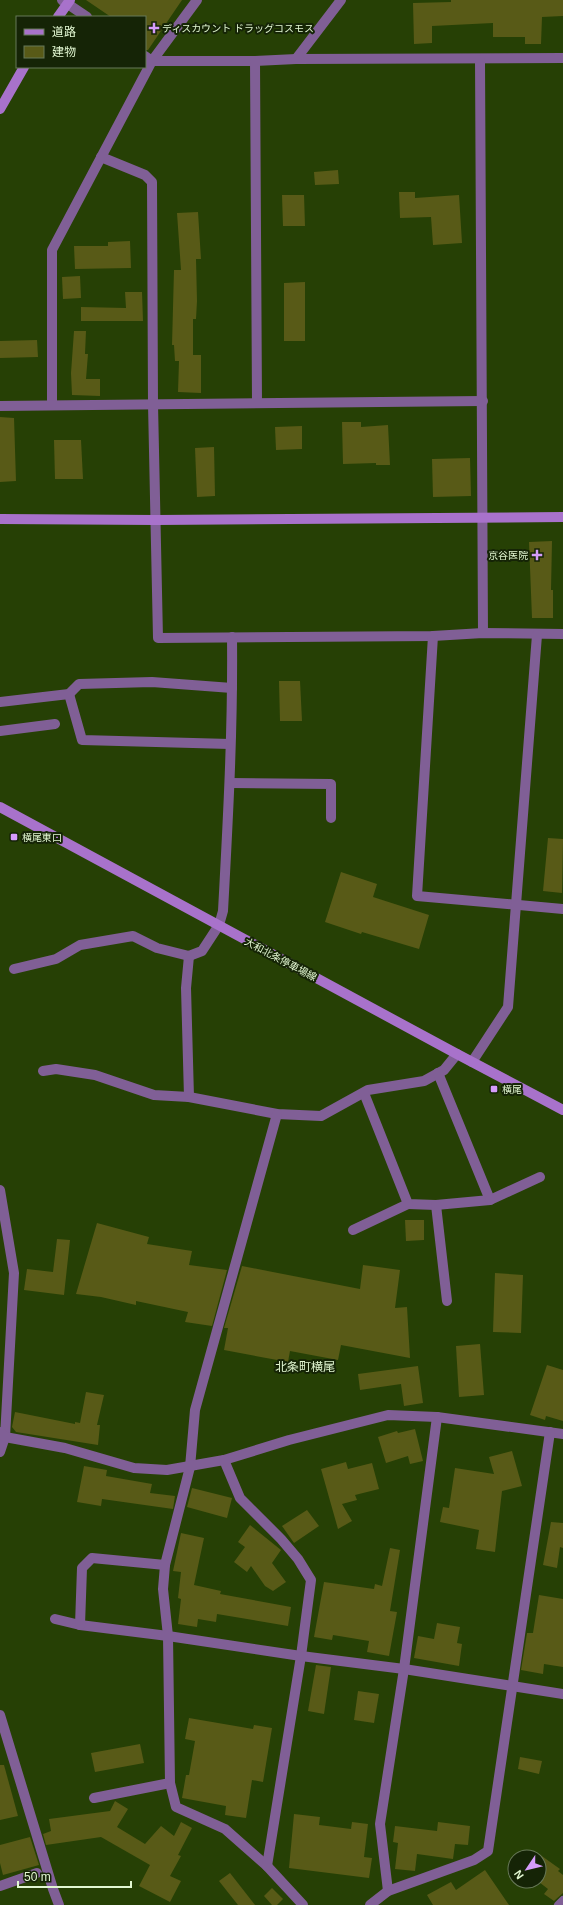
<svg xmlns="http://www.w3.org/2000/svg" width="563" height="1905" font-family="Helvetica,'Noto Sans JP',sans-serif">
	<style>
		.building { fill: #585a17 }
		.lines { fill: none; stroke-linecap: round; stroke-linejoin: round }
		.lane { stroke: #805f96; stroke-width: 8 }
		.street { stroke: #805f96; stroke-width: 10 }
		.secondary { stroke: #a872cb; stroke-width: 10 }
		.poi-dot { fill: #d59cfb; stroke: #152406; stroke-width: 1.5 }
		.labels { text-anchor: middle; stroke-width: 4; stroke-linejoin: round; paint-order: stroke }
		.poi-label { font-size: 10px; fill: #e2f7d2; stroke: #152406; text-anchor: start }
		.street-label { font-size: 10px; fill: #e2f7d2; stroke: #152406 }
		.quarter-label { font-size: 12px; fill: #e2f7d2; stroke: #152406 }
	</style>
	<rect width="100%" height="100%" fill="#264005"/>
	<g class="building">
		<polygon points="86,0 182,0 148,50 145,50 145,17 111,17"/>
		<polygon points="451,0 563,0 563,16 542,17 541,44 525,44 525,37 493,37 493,23 432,26 432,43 414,44 413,3 451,2"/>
		<polygon points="338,170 339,184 315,185 314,172"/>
		<polygon points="399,192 415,192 415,198 459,195 462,243 433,245 431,217 400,218"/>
		<polygon points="282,195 304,195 305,226 283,226"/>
		<polygon points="198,212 201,259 196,259 197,301 196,319 193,319 193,355 201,355 201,393 178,392 179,361 175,361 174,345 172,345 174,270 181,270 177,213"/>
		<polygon points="130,241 131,268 75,269 74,246 108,246 108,242"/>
		<polygon points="80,276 81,298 63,299 62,277"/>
		<polygon points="305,282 305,341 284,341 284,283"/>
		<polygon points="125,292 142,292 143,321 81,321 81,307 126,308"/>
		<polygon points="74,331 86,331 85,354 88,354 86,379 100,379 100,396 72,395 71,373"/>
		<polygon points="37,340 38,357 0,358 0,341"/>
		<polygon points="0,417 14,418 16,481 0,482"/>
		<polygon points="342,422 361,422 361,427 388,425 390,465 376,465 376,463 343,464"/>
		<polygon points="302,426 302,449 276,450 275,427"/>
		<polygon points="54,440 81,440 83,479 55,479"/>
		<polygon points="214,447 215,496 197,497 195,448"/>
		<polygon points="470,458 471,496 433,497 432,459"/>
		<polygon points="552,541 551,590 553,590 553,618 532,618 529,542"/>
		<polygon points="279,681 300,681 302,721 280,721"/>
		<polygon points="548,838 563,839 562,893 543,891"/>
		<polygon points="341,872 377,884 373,897 429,915 419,949 362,932 361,934 325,922"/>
		<polygon points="405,1220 424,1220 424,1240 406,1241"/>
		<polygon points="97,1223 149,1237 147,1244 192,1251 189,1265 227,1270 212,1326 185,1322 188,1312 136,1301 136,1305 101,1297 76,1294"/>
		<polygon points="57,1239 70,1240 64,1295 24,1290 27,1269 53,1272"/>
		<polygon points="363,1265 400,1270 395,1308 407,1307 410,1358 341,1345 338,1360 290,1351 288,1362 224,1350 228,1328 224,1328 242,1266 360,1289"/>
		<polygon points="495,1273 523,1275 521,1333 493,1332"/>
		<polygon points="480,1344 484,1395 459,1397 456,1346"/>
		<polygon points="547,1365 563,1370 563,1421 546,1416 545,1420 530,1415"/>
		<polygon points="418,1366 423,1403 404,1406 401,1384 360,1390 358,1374"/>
		<polygon points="86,1392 104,1395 97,1425 100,1425 98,1445 16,1432 12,1427 15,1412 75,1424 75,1422 80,1423"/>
		<polygon points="415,1429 423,1461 410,1464 408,1456 386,1463 378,1437 397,1431 398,1433"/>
		<polygon points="512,1451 522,1486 502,1491 495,1552 476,1549 479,1530 440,1522 443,1507 449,1508 455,1468 494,1474 489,1457"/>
		<polygon points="346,1462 348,1469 372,1463 379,1489 355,1495 357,1500 342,1504 352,1521 338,1529 321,1469"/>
		<polygon points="84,1466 107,1470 106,1476 152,1484 150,1493 175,1496 173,1509 102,1499 101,1506 77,1502"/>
		<polygon points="192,1488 232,1498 227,1518 187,1507"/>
		<polygon points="307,1510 319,1526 294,1543 282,1526"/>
		<polygon points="551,1522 563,1523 563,1548 560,1547 557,1568 543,1565"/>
		<polygon points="250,1525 281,1550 272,1563 286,1582 273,1591 265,1586 251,1566 247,1572 234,1562 245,1547 238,1542"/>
		<polygon points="181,1533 204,1538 194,1585 221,1591 220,1594 291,1607 288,1626 217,1614 216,1622 198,1619 197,1627 178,1624 181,1599 178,1598 181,1572 173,1571"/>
		<polygon points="390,1548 400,1550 390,1611 397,1612 389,1656 367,1652 369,1641 333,1635 332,1640 314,1637 324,1582 374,1589 375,1584 382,1586"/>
		<polygon points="539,1595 563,1599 563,1667 544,1664 543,1674 521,1670 527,1633 533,1633"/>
		<polygon points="437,1623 460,1627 457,1643 462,1644 459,1666 414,1658 418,1636 434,1639"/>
		<polygon points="316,1665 331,1667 324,1714 308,1711"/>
		<polygon points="358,1691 379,1694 374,1723 354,1720"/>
		<polygon points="189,1718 253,1729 254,1725 272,1728 263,1782 252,1780 246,1818 225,1815 226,1806 182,1798 186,1775 189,1775 195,1741 185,1739"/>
		<polygon points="140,1744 144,1763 95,1772 91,1753"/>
		<polygon points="520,1757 542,1761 539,1774 518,1769"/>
		<polygon points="0,1765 4,1765 18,1816 0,1820"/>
		<polygon points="115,1801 128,1809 117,1827 145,1844 161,1826 174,1836 181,1822 192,1828 178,1855 181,1856 170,1876 181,1881 170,1902 139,1886 150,1865 101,1837 46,1845 43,1834 51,1831 49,1819 110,1811"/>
		<polygon points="294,1814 320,1817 319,1825 351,1829 352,1822 368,1824 364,1857 372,1858 369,1878 289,1868"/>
		<polygon points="438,1822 470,1826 468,1845 455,1844 453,1859 417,1854 415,1871 395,1869 398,1843 393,1842 395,1826 437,1831"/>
		<polygon points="30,1837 39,1865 3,1875 0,1863 0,1845"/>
		<polygon points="539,1854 560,1869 558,1871 563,1875 563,1893 554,1901 544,1894 548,1889 539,1882"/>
		<polygon points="485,1870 509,1905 433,1905 427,1895 451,1882 456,1890"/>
		<polygon points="230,1873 255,1905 238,1905 219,1881"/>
		<polygon points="272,1888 283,1899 277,1905 272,1905 264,1896"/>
	</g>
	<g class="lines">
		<polyline class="lane" points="558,1905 563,1900"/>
		<g class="street">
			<polyline points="62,0 87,17"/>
			<polyline points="145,56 152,61 255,61 296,59 563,58"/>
			<polyline points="296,59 341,0"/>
			<polyline points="480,60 483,633"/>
			<polyline points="255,61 257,402"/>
			<polyline points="101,157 145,175 152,182 153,404 158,638 433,636 483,633 563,634"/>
			<polyline points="52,405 52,250 152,61 197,0"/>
			<polyline points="0,406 483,401"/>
			<polyline points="433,636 417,896 563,909"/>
			<polyline points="69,694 82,740 230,744"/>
			<polyline points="0,702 69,694 79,684 152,682 232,688"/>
			<polyline points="0,731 55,724"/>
			<polyline points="230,783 331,784 331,818"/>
			<polyline points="189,956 186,988 189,1097"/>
			<path d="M 14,969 L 56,959 L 80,945 L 133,936 L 157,948 L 189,956 L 202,951 L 219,925 L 223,911 C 228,820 233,728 232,637"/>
			<polyline points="472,1062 508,1007 537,635"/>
			<polyline points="43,1071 56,1069 95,1075 154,1095 189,1097 277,1114 321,1116 368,1090 424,1081 444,1070 457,1054"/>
			<polyline points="364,1093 408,1204 436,1205 490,1200 438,1073"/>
			<polyline points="277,1114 195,1410 190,1467 165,1565 163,1589 168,1636 170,1783 176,1807 225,1829 267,1866 303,1905"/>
			<polyline points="0,1190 14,1273 5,1437 0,1452"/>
			<polyline points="490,1200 540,1177"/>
			<polyline points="436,1205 447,1301"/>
			<polyline points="353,1230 408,1204"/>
			<polyline points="0,1432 5,1437 65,1448 134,1468 167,1470 224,1460 289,1440 388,1415 437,1417 563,1434"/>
			<polyline points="224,1460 240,1498 281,1539 298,1559 311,1580 301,1656 267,1866"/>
			<polyline points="55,1619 80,1625 168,1636 301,1656 404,1669 563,1694"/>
			<polyline points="80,1625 82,1568 92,1558 165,1565"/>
			<polyline points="0,1715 53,1889 59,1905"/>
			<polyline points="94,1798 170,1783"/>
			<polyline points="0,1886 37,1873"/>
			<polyline points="388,1891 380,1824 404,1669 437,1417"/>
			<polyline points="370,1905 388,1891 474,1860 488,1851 550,1432"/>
		</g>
		<g class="secondary">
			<polyline points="58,17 70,0"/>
			<polyline points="0,109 24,67"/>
			<polyline points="0,519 156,520 563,517"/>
			<polyline points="0,807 457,1054 563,1110"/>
		</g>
	</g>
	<g class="poi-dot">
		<path d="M152 22h4v4h4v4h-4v4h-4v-4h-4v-4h4z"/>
		<path d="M535 549h4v4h4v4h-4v4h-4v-4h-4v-4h4z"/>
		<rect x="10" y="833" width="8" height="8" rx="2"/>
		<rect x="490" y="1085" width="8" height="8" rx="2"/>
	</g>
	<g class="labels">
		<g class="poi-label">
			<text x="162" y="32">ディスカウント ドラッグコスモス</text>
			<text x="528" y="559" text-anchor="end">京谷医院</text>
			<text x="22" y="841">横尾東口</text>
			<text x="502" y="1093">横尾</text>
		</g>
		<g class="street-label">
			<text transform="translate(281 959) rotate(28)" y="4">大和北条停車場線</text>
		</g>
		<g class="quarter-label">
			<text x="305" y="1371">北条町横尾</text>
		</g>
	</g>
	<rect x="16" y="16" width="130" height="52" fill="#152406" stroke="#677858"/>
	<rect x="24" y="29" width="20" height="6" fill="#a872cb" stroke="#677858"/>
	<text x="52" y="36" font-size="12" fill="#e2f7d2">道路</text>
	<rect x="24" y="46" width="20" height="12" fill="#585a17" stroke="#677858"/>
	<text x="52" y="56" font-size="12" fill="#e2f7d2">建物</text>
	<g transform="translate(527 1869) rotate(235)"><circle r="19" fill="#152406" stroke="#677858"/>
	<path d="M0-3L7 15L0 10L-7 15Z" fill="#d59cfb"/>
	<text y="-6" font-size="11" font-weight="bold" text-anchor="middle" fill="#e2f7d2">N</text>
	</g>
	<path d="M18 1881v6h113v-6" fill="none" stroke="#e2f7d2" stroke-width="2"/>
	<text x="24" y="1881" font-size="12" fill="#e2f7d2" stroke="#152406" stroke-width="3" paint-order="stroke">50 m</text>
</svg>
